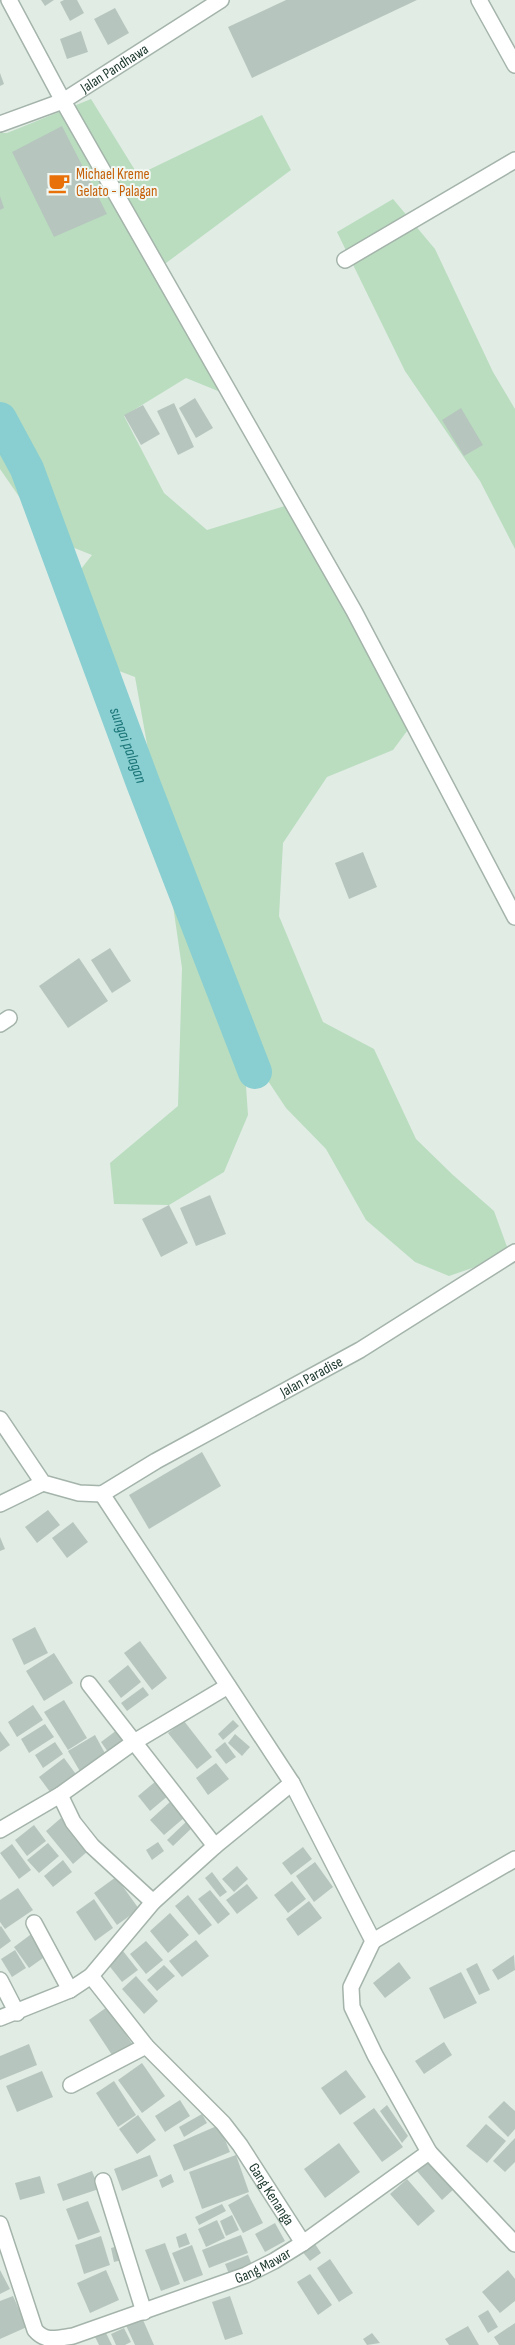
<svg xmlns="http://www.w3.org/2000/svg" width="515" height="2345" font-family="'Sofia Sans Condensed',sans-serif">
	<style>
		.green { fill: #baddbf }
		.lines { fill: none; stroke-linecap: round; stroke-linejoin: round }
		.river { stroke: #89cfd1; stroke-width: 34 }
		.building { fill: #b6c6be }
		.minor-casing { stroke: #a4b4ab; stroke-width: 18 }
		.minor { stroke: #fff; stroke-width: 15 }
		.labels { text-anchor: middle; stroke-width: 4; stroke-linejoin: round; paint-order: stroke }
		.street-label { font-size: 15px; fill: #213c31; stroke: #f1f8f4 }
		.food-label { font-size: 15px; fill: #c56008; stroke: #f1f8f4; text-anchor: start }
		.water-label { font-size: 16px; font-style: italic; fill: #1b7578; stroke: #f1f8f4 }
	</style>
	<rect width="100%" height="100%" fill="#e1ece5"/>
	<g class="green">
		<polygon points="91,99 138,175 262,115 291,170 162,266 223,393 186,378 124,416 164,493 207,530 288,505 410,727 393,750 327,777 283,843 279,916 323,1022 374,1049 416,1139 453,1175 494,1211 510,1255 449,1276 415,1262 366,1220 326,1149 286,1108 243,1043 248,1115 224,1172 169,1205 114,1204 110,1163 178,1106 182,968 161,822 135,677 98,663 63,592 92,555 47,537 0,469 0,133 7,133"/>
		<polygon points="393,199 435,249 493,372 515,409 515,549 480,481 405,371 337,232"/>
	</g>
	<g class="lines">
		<path class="river" id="s1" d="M 0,419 L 27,469 L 143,783 L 255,1072"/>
	</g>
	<g class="building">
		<polygon points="41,0 54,0 45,6"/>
		<polygon points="64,0 77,0 84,13 70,21 60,2"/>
		<polygon points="286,0 417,0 252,78 228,27"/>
		<polygon points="115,8 129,33 108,45 94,19"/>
		<polygon points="81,31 88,52 67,59 60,39"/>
		<polygon points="0,73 4,84 0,86"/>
		<polygon points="62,126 107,214 54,237 12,152"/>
		<polygon points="0,196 4,208 0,210"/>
		<polygon points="195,398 213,428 196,438 179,408"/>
		<polygon points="174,403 194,447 178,455 157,411"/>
		<polygon points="143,405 160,434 141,445 124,415"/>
		<polygon points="461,408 483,445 464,456 442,420"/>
		<polygon points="363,852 377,887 349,899 335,863"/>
		<polygon points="110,948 131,981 112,993 91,960"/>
		<polygon points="79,958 108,1001 68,1028 39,986"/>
		<polygon points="210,1195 226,1234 196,1246 180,1208"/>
		<polygon points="169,1205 188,1243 161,1257 142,1219"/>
		<polygon points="202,1452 221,1486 149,1529 129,1495"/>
		<polygon points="48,1510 60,1525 37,1543 25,1527"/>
		<polygon points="73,1522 88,1542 67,1558 52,1538"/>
		<polygon points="0,1537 5,1549 0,1551"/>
		<polygon points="35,1627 48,1653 24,1665 12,1639"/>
		<polygon points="140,1641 167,1678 152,1690 124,1653"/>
		<polygon points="54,1653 73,1683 44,1701 26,1671"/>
		<polygon points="128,1665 141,1682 121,1698 108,1681"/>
		<polygon points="143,1687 149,1695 127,1711 121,1703"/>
		<polygon points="64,1700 87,1738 68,1750 44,1712"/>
		<polygon points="33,1705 43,1720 17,1737 8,1722"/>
		<polygon points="233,1720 239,1726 223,1740 218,1734"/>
		<polygon points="184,1721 212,1757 197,1769 168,1733"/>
		<polygon points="45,1724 54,1737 29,1753 21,1739"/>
		<polygon points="117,1730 126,1743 110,1755 101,1742"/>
		<polygon points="0,1731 10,1745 0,1752"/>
		<polygon points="235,1734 250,1747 242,1756 228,1743"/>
		<polygon points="95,1735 107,1757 81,1773 68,1751"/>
		<polygon points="55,1742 63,1754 43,1768 35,1755"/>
		<polygon points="225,1742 236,1757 226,1764 215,1750"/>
		<polygon points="64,1758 78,1777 53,1796 39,1777"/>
		<polygon points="216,1763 229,1779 208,1795 196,1778"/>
		<polygon points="156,1781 169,1795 150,1811 138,1796"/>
		<polygon points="171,1801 185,1817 164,1835 150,1820"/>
		<polygon points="61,1818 88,1851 73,1864 46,1831"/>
		<polygon points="188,1820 194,1826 173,1846 167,1840"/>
		<polygon points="34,1825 46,1841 27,1856 15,1840"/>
		<polygon points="158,1842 164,1851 152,1860 146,1850"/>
		<polygon points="48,1843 59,1856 39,1873 27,1860"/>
		<polygon points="12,1844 31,1870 19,1879 0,1853"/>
		<polygon points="303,1847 312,1859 291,1875 282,1863"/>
		<polygon points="63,1860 72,1872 53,1887 44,1876"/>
		<polygon points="315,1862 333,1887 314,1902 296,1876"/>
		<polygon points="237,1866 248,1879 234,1892 222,1879"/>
		<polygon points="212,1872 227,1892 220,1897 205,1878"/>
		<polygon points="116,1877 139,1909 117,1925 94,1893"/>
		<polygon points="292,1881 306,1899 288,1913 274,1895"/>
		<polygon points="247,1884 258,1898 237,1914 226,1900"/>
		<polygon points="18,1888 33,1910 5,1929 0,1922 0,1900"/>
		<polygon points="210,1890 230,1914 218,1924 198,1899"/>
		<polygon points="188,1895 212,1925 199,1935 175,1906"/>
		<polygon points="94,1899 113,1928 95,1941 76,1912"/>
		<polygon points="309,1901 322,1918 298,1936 286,1919"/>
		<polygon points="170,1913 189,1935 168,1953 150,1931"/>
		<polygon points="1,1926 11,1941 0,1949 0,1927"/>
		<polygon points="34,1932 50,1953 29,1968 14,1947"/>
		<polygon points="196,1940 209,1956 182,1977 169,1961"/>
		<polygon points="146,1941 163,1960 146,1974 130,1954"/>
		<polygon points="15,1950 26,1968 12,1977 1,1959"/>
		<polygon points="123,1951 138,1970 122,1982 107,1963"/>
		<polygon points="514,1955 515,1970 498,1980 492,1970"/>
		<polygon points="399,1962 411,1978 385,1998 373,1983"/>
		<polygon points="477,1963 490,1990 479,1995 466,1969"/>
		<polygon points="164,1965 175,1976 157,1991 147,1980"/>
		<polygon points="461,1972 477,2003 444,2019 429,1988"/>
		<polygon points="136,1976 158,2001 144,2014 122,1989"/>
		<polygon points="107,2007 133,2045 114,2058 89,2020"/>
		<polygon points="444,2042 452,2055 424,2074 415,2061"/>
		<polygon points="29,2044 37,2065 0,2080 0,2056"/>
		<polygon points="142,2063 165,2096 142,2113 118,2080"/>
		<polygon points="346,2070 366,2097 340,2115 321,2088"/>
		<polygon points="42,2071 53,2097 17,2112 6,2086"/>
		<polygon points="114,2081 136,2115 118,2127 96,2093"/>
		<polygon points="180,2100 190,2116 165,2132 155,2116"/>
		<polygon points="504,2101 515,2111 515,2129 508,2137 488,2117"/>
		<polygon points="387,2105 408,2136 402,2143 380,2111"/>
		<polygon points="374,2108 403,2147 382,2162 353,2123"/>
		<polygon points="202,2114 207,2123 184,2137 179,2127"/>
		<polygon points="138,2115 156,2140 137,2154 119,2129"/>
		<polygon points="486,2124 506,2141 487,2163 466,2146"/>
		<polygon points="219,2125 230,2152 184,2171 173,2145"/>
		<polygon points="515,2138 515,2162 505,2172 493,2161"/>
		<polygon points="339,2143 360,2172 325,2198 304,2169"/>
		<polygon points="150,2155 158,2176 122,2191 114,2169"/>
		<polygon points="236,2155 249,2192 202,2209 189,2172"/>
		<polygon points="430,2158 455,2188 442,2200 416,2170"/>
		<polygon points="92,2171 99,2189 63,2201 57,2184"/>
		<polygon points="171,2174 174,2182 162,2188 159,2180"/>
		<polygon points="40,2176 45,2193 20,2200 15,2183"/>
		<polygon points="407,2179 435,2211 418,2226 390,2194"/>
		<polygon points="248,2194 263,2223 243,2233 228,2205"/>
		<polygon points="88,2201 100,2232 78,2240 66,2209"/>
		<polygon points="222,2204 226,2211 199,2225 195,2217"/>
		<polygon points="232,2215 239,2230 226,2236 220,2221"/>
		<polygon points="217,2220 225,2238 206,2247 198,2229"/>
		<polygon points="275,2223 285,2241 265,2252 255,2234"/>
		<polygon points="186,2233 190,2244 179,2248 176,2237"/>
		<polygon points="241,2235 248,2253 209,2268 202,2250"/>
		<polygon points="101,2236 110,2265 84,2274 75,2245"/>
		<polygon points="313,2241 321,2253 310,2261 301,2250"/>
		<polygon points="165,2243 180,2284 161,2291 145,2250"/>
		<polygon points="122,2245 126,2259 114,2262 111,2248"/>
		<polygon points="192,2245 203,2275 184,2282 172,2253"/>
		<polygon points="248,2255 252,2265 229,2274 225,2264"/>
		<polygon points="330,2259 353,2293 339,2302 317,2268"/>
		<polygon points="0,2270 10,2289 0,2294"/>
		<polygon points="106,2270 119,2300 90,2313 77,2283"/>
		<polygon points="508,2270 515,2279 515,2301 500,2313 482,2292"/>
		<polygon points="310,2274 332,2305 318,2315 297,2282"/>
		<polygon points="13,2296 27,2327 0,2339 0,2301"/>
		<polygon points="230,2296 243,2334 225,2340 212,2302"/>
		<polygon points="488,2310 498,2327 488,2333 478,2316"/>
		<polygon points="140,2313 154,2345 135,2345 124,2321"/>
		<polygon points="515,2323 515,2345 499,2345 494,2337"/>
		<polygon points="468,2326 479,2345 449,2345 445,2339"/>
		<polygon points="124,2328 131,2342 125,2345 116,2345 111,2334"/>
		<polygon points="105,2331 112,2345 99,2345 95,2337"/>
		<polygon points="372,2333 380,2343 367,2345 363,2339"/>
	</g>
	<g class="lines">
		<g class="minor-casing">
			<g id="minor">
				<polyline points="9,0 63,101 354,611 515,917"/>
				<polyline points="479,0 515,65"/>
				<path id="s2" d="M 0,124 L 63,101 L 221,0"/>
				<polyline points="345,260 515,160"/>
				<polyline points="0,1024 9,1018"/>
				<polyline points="0,1419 43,1483 79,1493 102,1494"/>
				<polyline points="102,1494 292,1783 373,1941 351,1987 352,2007 375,2055 429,2152 515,2244"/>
				<path id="s3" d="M 102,1494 L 156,1461 L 360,1350 L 515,1252"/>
				<polyline points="0,1504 43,1483"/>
				<polyline points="89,1684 215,1846"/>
				<polyline points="60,1795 73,1822 92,1846 153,1902"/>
				<polyline points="0,1830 60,1795 134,1742 228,1686"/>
				<polyline points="34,1923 70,1990"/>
				<polyline points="373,1941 515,1859"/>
				<path id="s4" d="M 91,1976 L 146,2046 L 223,2123 L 240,2145 L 303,2243"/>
				<polyline points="0,1980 17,2013"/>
				<polyline points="0,2018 70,1990 91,1976 153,1902 215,1846 292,1783"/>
				<polyline points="71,2085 146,2046"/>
				<polyline points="103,2181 144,2312"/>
				<path id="s5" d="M 0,2224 L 35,2330 C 46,2343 58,2338 73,2336 L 246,2275 L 274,2261 L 303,2243 L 429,2152"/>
			</g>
		</g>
		<use href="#minor" class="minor"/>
	</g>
	<defs>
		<g id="cafe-bare" transform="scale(1.725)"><path d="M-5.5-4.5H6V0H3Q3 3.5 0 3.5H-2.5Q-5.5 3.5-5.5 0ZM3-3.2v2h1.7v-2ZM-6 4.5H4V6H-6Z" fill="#e8710a" stroke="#f1f8f4" stroke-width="2.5" paint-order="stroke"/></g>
	</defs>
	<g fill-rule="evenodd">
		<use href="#cafe-bare" x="59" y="183"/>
	</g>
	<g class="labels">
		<g class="street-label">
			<text dy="5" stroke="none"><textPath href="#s2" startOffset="128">Jalan Pandhawa</textPath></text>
			<text dy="5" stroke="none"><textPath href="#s3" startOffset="240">Jalan Paradise</textPath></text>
			<text dy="5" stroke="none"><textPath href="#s4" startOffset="284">Gang Kenanga</textPath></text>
			<text dy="5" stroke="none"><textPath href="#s5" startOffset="355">Gang Mawar</textPath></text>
		</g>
		<g class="food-label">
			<text x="76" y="179">Michael Kreme<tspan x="76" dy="17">Gelato - Palagan</tspan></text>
		</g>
		<g class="water-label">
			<text dy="6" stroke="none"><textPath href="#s1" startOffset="351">sungai palagan</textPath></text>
		</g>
	</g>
</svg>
